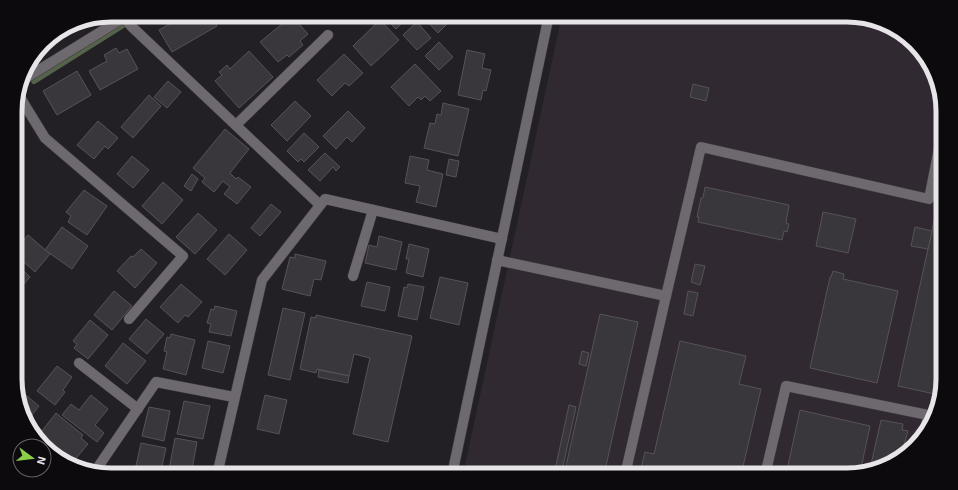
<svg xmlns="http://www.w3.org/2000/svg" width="958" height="490" font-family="'Exo 2',sans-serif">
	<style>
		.built { fill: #302932 }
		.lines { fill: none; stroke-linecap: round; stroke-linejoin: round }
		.stream { stroke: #55634a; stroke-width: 6 }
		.building { fill: #3a373c; stroke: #565258 }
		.service-casing { stroke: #3d3a3e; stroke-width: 11 }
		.minor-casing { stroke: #3d3a3e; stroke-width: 11 }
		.service { stroke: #6d696f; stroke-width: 10 }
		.minor { stroke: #6d696f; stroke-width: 10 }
		.rim { fill: none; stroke: #e7e5e8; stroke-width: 5 }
	</style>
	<rect width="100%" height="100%" fill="#232025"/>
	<polygon class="built" points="562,15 847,15 890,25 927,58 942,99 943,379 933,422 900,459 853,475 463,475"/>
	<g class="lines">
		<polyline class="stream" points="34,81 139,15"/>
	</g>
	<g class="building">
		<polygon points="185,15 211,15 217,26 172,52 159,30"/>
		<polygon points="317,15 336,15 328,22 322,16 320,18"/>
		<polygon points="383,15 410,15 396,29"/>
		<polygon points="426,15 447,15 451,20 438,33 423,17"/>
		<polygon points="292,16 308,34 300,41 303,45 289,57 287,55 278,62 260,42"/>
		<polygon points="91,19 75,29 74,27 72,28 70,25 75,22"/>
		<polygon points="380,20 399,40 371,66 353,46"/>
		<polygon points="417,22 431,38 417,50 403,35"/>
		<polygon points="439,42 453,57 439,70 425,56"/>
		<polygon points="116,48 119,53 127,49 138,69 100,90 89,71 107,61 104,55"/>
		<polygon points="467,50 485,54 482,68 491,70 486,91 483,90 481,100 458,95"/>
		<polygon points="249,51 273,77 239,108 215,81 222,75 219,72 227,65 230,69"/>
		<polygon points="344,54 363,73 349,86 345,83 332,96 317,80"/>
		<polygon points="415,64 441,91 430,101 425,96 421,100 418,97 409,106 391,87"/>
		<polygon points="77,71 91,95 57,115 43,91"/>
		<polygon points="168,81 181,92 167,108 154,97"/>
		<polygon points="693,84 709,88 706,101 690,97"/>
		<polygon points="149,95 161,106 133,138 121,127"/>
		<polygon points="295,101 311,116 287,141 271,125"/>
		<polygon points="443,103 469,109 458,156 424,148 430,123 435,124 437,114 441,115"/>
		<polygon points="348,111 365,128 352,142 347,137 336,149 323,136"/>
		<polygon points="98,121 118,138 108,149 105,146 94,159 77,145"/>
		<polygon points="225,129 249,149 230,173 236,179 238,177 251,187 237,204 224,194 230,187 223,181 214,192 202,182 205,178 193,168"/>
		<polygon points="304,133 319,147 304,162 301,159 298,162 287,151"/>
		<polygon points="325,153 340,167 336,171 333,167 320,181 308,170"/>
		<polygon points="132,156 149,170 133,188 117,174"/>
		<polygon points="410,156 429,160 427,170 443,174 436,207 416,202 420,186 405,183"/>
		<polygon points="449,159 459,161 456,177 446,175"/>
		<polygon points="192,174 198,179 191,191 184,186"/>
		<polygon points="163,182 183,200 162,224 142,206"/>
		<polygon points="705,187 789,205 786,223 789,224 787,232 784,231 782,240 698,222 699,217 697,217 701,198 703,198"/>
		<polygon points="941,189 943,379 939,395 898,386"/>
		<polygon points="84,190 107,206 87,235 68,222 71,216 66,212"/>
		<polygon points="271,204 281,212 260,236 251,228"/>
		<polygon points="823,212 856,219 848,253 816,246"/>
		<polygon points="198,213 217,230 195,254 176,237"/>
		<polygon points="62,227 88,246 72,269 45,250"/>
		<polygon points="915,227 932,231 928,249 911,246"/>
		<polygon points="229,234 247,250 225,275 207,259"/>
		<polygon points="28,235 50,254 35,272 16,255 16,250"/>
		<polygon points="379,236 402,242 396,270 365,263 369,245 377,247"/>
		<polygon points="409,244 429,249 423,277 406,273 409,259 406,259"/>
		<polygon points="141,249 157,263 135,288 117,271 131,256 133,257"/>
		<polygon points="295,254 326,261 321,280 314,279 310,296 282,289 290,257 295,258"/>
		<polygon points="16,264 30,277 16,293"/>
		<polygon points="695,264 705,266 700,285 691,282"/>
		<polygon points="833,271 844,274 843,279 898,291 877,383 810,368 830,277 831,277"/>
		<polygon points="440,277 468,283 459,325 430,318"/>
		<polygon points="367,282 390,287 385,311 361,306"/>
		<polygon points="181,284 202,302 188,317 185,315 178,323 160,307"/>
		<polygon points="408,284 424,287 417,320 398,316 404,287 407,288"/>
		<polygon points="114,291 132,306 112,330 94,315"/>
		<polygon points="688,291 698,293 693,316 684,314"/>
		<polygon points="215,306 237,311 231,336 209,332 211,324 207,323 211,309 214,310"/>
		<polygon points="283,308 305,313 290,380 268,375"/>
		<polygon points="600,314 638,322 604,475 564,475"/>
		<polygon points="316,315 412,336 388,442 353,434 370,358 354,354 349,376 317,369 316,373 300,369 311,317 316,318"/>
		<polygon points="146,319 164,334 147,354 129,339"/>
		<polygon points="90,320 108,335 88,359 74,348 77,344 73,341"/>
		<polygon points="171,334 195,340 186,375 163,369 167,352 164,351 167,337 170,338"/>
		<polygon points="208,341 230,346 223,373 202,368"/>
		<polygon points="680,341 746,356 739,384 761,389 741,475 649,475 651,470 641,468 645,452 654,454"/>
		<polygon points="123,343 146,361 127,384 105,366"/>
		<polygon points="582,351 589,353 586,366 579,364"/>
		<polygon points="57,366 72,377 63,390 65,392 55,405 37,391"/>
		<polygon points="319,370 349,376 348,383 318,377"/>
		<polygon points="22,392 39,406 28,420 18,397"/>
		<polygon points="91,395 108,409 95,425 104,433 97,442 62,415 71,404 79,410"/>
		<polygon points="265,395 287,400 279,434 257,429"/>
		<polygon points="184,401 210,406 203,439 177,434"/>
		<polygon points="569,405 576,407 561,475 554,475"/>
		<polygon points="149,407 170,411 164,441 142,436"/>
		<polygon points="800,410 870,426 860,473 853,475 786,475"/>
		<polygon points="56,413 83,435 81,438 88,444 72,463 38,436"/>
		<polygon points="881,420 903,424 902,430 908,431 900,459 870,469"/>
		<polygon points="175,438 197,442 191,475 168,475"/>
		<polygon points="141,443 166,448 160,475 134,475"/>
	</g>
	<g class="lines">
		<g class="service-casing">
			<g id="service">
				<polyline points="497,260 666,296 625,475"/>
				<polyline points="666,296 701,147 929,199 942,133"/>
				<polyline points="765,475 786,386 928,415 925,431"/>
			</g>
		</g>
		<g class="minor-casing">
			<g id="minor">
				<polyline points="124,18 131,26 320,205"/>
				<polyline points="21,81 128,15"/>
				<polyline points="18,94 45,138 183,256 129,319"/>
				<polyline points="236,125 328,35"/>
				<polyline points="353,276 373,210"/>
				<polyline points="79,363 138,409"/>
				<polyline points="98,467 156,382 234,397"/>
				<polyline points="217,475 262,280 325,199 502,239"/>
				<polyline points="452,475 549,15"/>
			</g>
		</g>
		<use href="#service" class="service"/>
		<use href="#minor" class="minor"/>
	</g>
	<path d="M0 0H958V490H0ZM111 22H847A89 89 0 0 1 936 111V379A89 89 0 0 1 847 468H111A89 89 0 0 1 22 379V111A89 89 0 0 1 111 22Z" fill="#0c0a0c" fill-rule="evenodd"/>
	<path class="rim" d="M111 22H847A89 89 0 0 1 936 111V379A89 89 0 0 1 847 468H111A89 89 0 0 1 22 379V111A89 89 0 0 1 111 22Z"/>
	<g transform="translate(32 458) rotate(105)"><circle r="19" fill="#0c0a0c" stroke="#646264"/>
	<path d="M0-3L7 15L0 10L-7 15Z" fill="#8dce45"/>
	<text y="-6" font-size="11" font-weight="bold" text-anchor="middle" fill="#e7e5e8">N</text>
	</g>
</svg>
